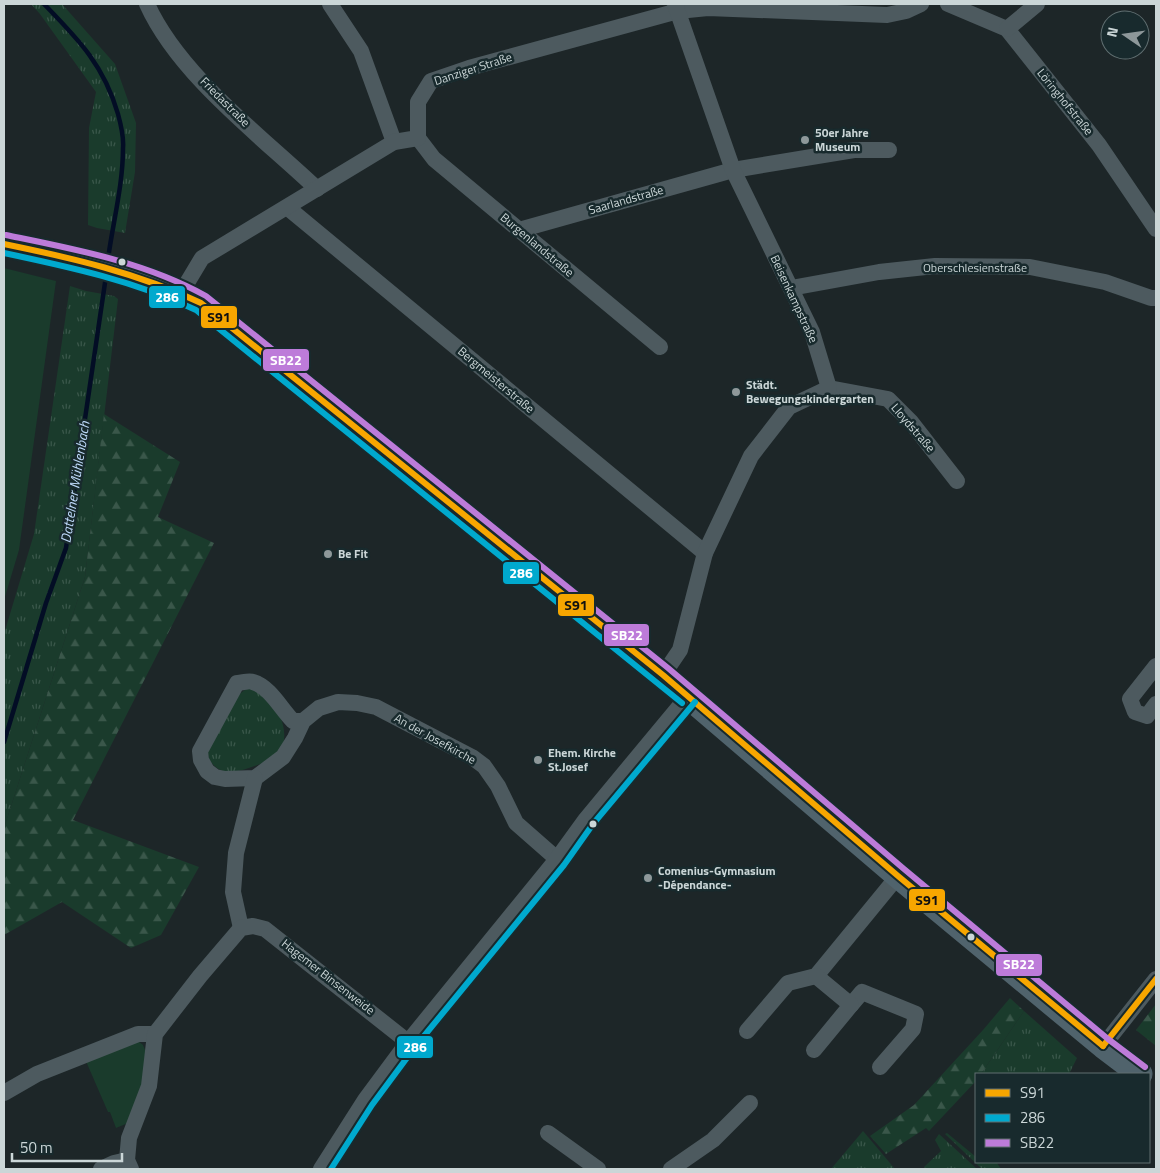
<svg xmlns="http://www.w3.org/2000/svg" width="1160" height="1173" font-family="'Titillium Web',sans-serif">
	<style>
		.grass { fill: url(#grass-tufts) }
		.forest { fill: url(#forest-firs) }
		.park { fill: #1a3b2c }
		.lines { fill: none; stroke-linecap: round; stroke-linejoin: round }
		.stream { stroke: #030d25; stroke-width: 4.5 }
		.minor { stroke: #4d5a5f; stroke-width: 16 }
		.primary { stroke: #50636c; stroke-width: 25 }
		.bus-1-casing { stroke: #182a2d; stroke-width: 10 }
		.bus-2-casing { stroke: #182a2d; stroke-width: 10 }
		.bus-3-casing { stroke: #182a2d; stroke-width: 10 }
		.bus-1 { stroke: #f7a600; stroke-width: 6 }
		.bus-2 { stroke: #00a9ce; stroke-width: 6 }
		.bus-3 { stroke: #bd7bd9; stroke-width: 6 }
		.poi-dot { fill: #8e989a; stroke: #182a2d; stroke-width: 2 }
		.bus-dot { fill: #cbd6d7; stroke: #182a2d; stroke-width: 2 }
		.labels { text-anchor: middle; stroke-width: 5; stroke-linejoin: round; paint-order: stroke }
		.street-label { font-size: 12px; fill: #cbd6d7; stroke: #182a2d }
		.poi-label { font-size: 12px; font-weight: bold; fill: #cbd6d7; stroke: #182a2d; text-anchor: start }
		.water-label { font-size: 14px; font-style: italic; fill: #bed9fa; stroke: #182a2d }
		.line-badge { stroke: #182a2d; stroke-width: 2 }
		.badge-label { font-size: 14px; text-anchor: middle; font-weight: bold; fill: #fff }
		.pale-badge-label { font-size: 14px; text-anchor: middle; font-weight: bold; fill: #111 }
	</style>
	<defs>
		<pattern id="grass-tufts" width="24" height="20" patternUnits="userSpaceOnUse" patternTransform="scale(1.25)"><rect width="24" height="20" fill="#1a3b2c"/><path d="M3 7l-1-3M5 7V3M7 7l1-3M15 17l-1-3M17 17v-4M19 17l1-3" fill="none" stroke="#3a574a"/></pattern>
		<pattern id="forest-firs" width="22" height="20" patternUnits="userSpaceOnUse" patternTransform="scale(1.25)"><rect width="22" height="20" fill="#1a3b2c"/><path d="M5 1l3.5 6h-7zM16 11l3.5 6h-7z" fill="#3a574a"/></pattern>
	</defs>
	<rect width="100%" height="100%" fill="#1d2628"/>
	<g class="grass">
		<polygon points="31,4 62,4 115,64 136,123 135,172 125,233 97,228 88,225 89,128 96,92 40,14"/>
		<polygon points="70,286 86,291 114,296 118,299 85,577 4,828 4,634 34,534"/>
		<path d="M 249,688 C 255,691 264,695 269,700 C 281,712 290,735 280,752 C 275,760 241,772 231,772 C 221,773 210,765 208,755 C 207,747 215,737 218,730 C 226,716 233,694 249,688 Z"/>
		<polygon points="1024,1011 1077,1058 1069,1074 981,1074"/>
		<polygon points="863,1131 895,1169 831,1169"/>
		<polygon points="947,1133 976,1157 976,1162 998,1162 997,1163 1001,1169 982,1169 945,1134"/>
		<polygon points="939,1134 977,1169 926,1169 924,1167 941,1151 935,1140"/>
	</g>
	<g class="forest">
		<polygon points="104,414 180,462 158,517 214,543 73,820 199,867 161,935 131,948 62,902 4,935 4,828 85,577"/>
		<polygon points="1010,998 1024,1011 981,1074 976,1074 976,1081 929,1131 926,1128 886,1154 870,1136 914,1105 983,1030"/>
		<polygon points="1156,1004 1156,1046 1136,1030"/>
	</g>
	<g class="park">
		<polygon points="4,268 56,281 19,550 4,600"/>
		<path d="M 138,1041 L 143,1045 C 155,1069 137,1101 128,1123 L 116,1128 L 110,1112 L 108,1112 L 85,1059 Z"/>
	</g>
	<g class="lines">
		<g class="stream">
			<path d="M 44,4 C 78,39 104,65 118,114 C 121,125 124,137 123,148 C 123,185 113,222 108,259"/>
			<polyline points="4,742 46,603 66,548 106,276"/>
		</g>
		<g class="minor">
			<path d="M 147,4 C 179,75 261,136 317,189"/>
			<polyline points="330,4 361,51 394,142"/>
			<polyline points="948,4 1007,29 1099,145 1156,229"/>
			<polyline points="1007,29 1037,4"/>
			<polyline points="418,138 434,159 660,347"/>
			<polyline points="288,208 705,553"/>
			<polyline points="519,230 733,170 854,150 889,150"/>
			<polyline points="791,288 879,272 935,266 1030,267 1105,282 1151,298 1156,298"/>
			<polyline points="181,293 202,258 394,142 418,138 418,102 431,81 469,68 678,11 708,8 887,15 906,11 921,4"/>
			<polyline points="829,388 888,399 911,422 957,481"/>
			<polyline points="1156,666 1130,699 1135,712 1147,716 1156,704"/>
			<polyline points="663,675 680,650 705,553 751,456 789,407 829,388 812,332 733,170 675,4"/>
			<path d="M 303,721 L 295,738 L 283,757 L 255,778 L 225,779 L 215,777 L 207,771 L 201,760 L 200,751 L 237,683 C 242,683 249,680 253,682 C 270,687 281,709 293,721 L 303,721 L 319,708 L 338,702 L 357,703 L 376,707 L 472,757 L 484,766 L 498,786 L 516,823 L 557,859"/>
			<polyline points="241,928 233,892 236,853 255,778"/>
			<polyline points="851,1005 862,992 916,1014 913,1029 880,1067"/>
			<polyline points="747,1031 788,983 816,976 898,876"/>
			<polyline points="1103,1046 1156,979"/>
			<polyline points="814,1050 851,1005 816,976"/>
			<polyline points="4,1093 37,1074 138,1034 155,1034"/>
			<polyline points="548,1133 598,1169"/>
			<polyline points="101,1169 114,1163 127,1160"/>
			<polyline points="131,1169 127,1160 129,1138 149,1086 155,1034 200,976 241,928 253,926 265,929 408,1042"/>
			<polyline points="321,1169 365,1100 408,1042 557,859 586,819 688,696"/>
			<polyline points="671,1169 713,1140 750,1103"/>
		</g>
		<path class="primary" d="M 4,244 C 72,258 139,271 201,303 L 663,675 L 898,876 L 1103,1046 L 1140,1074"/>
		<g class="bus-1-casing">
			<g id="bus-1">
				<path d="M 4,244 C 72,258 138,273 201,303 L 663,675 L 898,876 L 1103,1046"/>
				<polyline points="1103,1046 1156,979"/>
			</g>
		</g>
		<g class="bus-2-casing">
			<g id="bus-2">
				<path d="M 4,253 C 70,267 135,281 196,310 L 682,703"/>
				<polyline points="331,1169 372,1105 415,1047 564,865 593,824 695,702"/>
			</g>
		</g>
		<g class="bus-3-casing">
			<path id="bus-3" d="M 6,235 C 74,249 145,262 206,296 L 668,668 L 904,869 L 1108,1039 L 1145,1067"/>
		</g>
		<use href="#bus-1" class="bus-1"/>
		<use href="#bus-2" class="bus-2"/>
		<use href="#bus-3" class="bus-3"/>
	</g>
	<g class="poi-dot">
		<circle cx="805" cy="140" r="5"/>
		<circle cx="736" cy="392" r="5"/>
		<circle cx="328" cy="554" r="5"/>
		<circle cx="538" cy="760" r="5"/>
		<circle cx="648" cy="878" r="5"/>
	</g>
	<g class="bus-dot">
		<circle cx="122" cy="262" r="4.5"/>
		<circle cx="593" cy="824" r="4.5"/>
		<circle cx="971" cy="937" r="4.5"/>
	</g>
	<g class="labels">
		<g class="street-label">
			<text transform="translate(473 69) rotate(-18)" y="4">Danziger Straße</text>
			<text transform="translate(225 102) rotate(45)" y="4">Friedastraße</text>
			<text transform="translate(1065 102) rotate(51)" y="4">Löringhofstraße</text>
			<text transform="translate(626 200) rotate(-16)" y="4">Saarlandstraße</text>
			<text transform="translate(537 245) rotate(40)" y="4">Burgenlandstraße</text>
			<text x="975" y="272">Oberschlesienstraße</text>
			<text transform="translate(794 299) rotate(65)" y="4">Beisenkampstraße</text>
			<text transform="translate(496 380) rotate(40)" y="4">Bergmeisterstraße</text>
			<text transform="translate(913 428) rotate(49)" y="4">Lloydstraße</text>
			<text transform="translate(435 739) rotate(29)" y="4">An der Josefkirche</text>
			<text transform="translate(328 977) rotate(38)" y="4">Hagemer Binsenweide</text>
		</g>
		<g class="poi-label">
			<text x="815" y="137">50er Jahre<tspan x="815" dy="14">Museum</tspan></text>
			<text x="746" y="389">Städt.<tspan x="746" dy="14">Bewegungskindergarten</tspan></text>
			<text x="338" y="558">Be Fit</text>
			<text x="548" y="757">Ehem. Kirche<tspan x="548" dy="14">St.Josef</tspan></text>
			<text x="658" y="875">Comenius-Gymnasium<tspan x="658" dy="14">-Dépendance-</tspan></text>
		</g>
		<g class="water-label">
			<text transform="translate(75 482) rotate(-81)" y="5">Dattelner Mühlenbach</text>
		</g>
	</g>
	<g class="line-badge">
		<rect x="148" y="285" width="38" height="24" rx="5" fill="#00a9ce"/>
		<rect x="200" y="305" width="38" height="24" rx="5" fill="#f7a600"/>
		<rect x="262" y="348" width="48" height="24" rx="5" fill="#bd7bd9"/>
		<rect x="502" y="561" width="38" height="24" rx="5" fill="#00a9ce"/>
		<rect x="557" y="593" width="38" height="24" rx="5" fill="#f7a600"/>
		<rect x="603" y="623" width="47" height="24" rx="5" fill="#bd7bd9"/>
		<rect x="908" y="888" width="38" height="24" rx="5" fill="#f7a600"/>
		<rect x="995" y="953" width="48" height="24" rx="5" fill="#bd7bd9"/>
		<rect x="396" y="1035" width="38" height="24" rx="5" fill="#00a9ce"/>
	</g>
	<g class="badge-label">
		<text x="167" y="302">286</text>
		<text x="286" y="365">SB22</text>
		<text x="521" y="578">286</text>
		<text x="627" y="640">SB22</text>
		<text x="1019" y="969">SB22</text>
		<text x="415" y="1052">286</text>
	</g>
	<g class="pale-badge-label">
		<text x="219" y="322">S91</text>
		<text x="576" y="610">S91</text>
		<text x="927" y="905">S91</text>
	</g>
	<rect width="1160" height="1173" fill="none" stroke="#cbd6d7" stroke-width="10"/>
	<rect x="975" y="1073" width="175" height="90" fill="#182a2d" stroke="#606f71"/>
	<rect x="985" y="1089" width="25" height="8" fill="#f7a600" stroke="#606f71"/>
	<text x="1020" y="1098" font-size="15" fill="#cbd6d7">S91</text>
	<rect x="985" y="1114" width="25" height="8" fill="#00a9ce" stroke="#606f71"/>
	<text x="1020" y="1123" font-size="15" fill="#cbd6d7">286</text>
	<rect x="985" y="1139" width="25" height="8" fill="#bd7bd9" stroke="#606f71"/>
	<text x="1020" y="1148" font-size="15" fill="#cbd6d7">SB22</text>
	<g transform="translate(1125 35) rotate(283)"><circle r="24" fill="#182a2d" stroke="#606f71"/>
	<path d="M0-4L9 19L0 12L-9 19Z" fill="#8e989a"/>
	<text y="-8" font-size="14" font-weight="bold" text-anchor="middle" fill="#cbd6d7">N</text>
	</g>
	<path d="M12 1153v8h110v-8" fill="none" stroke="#cbd6d7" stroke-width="2.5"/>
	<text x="20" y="1153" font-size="15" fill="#cbd6d7" stroke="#182a2d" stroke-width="4" paint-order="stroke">50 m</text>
</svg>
